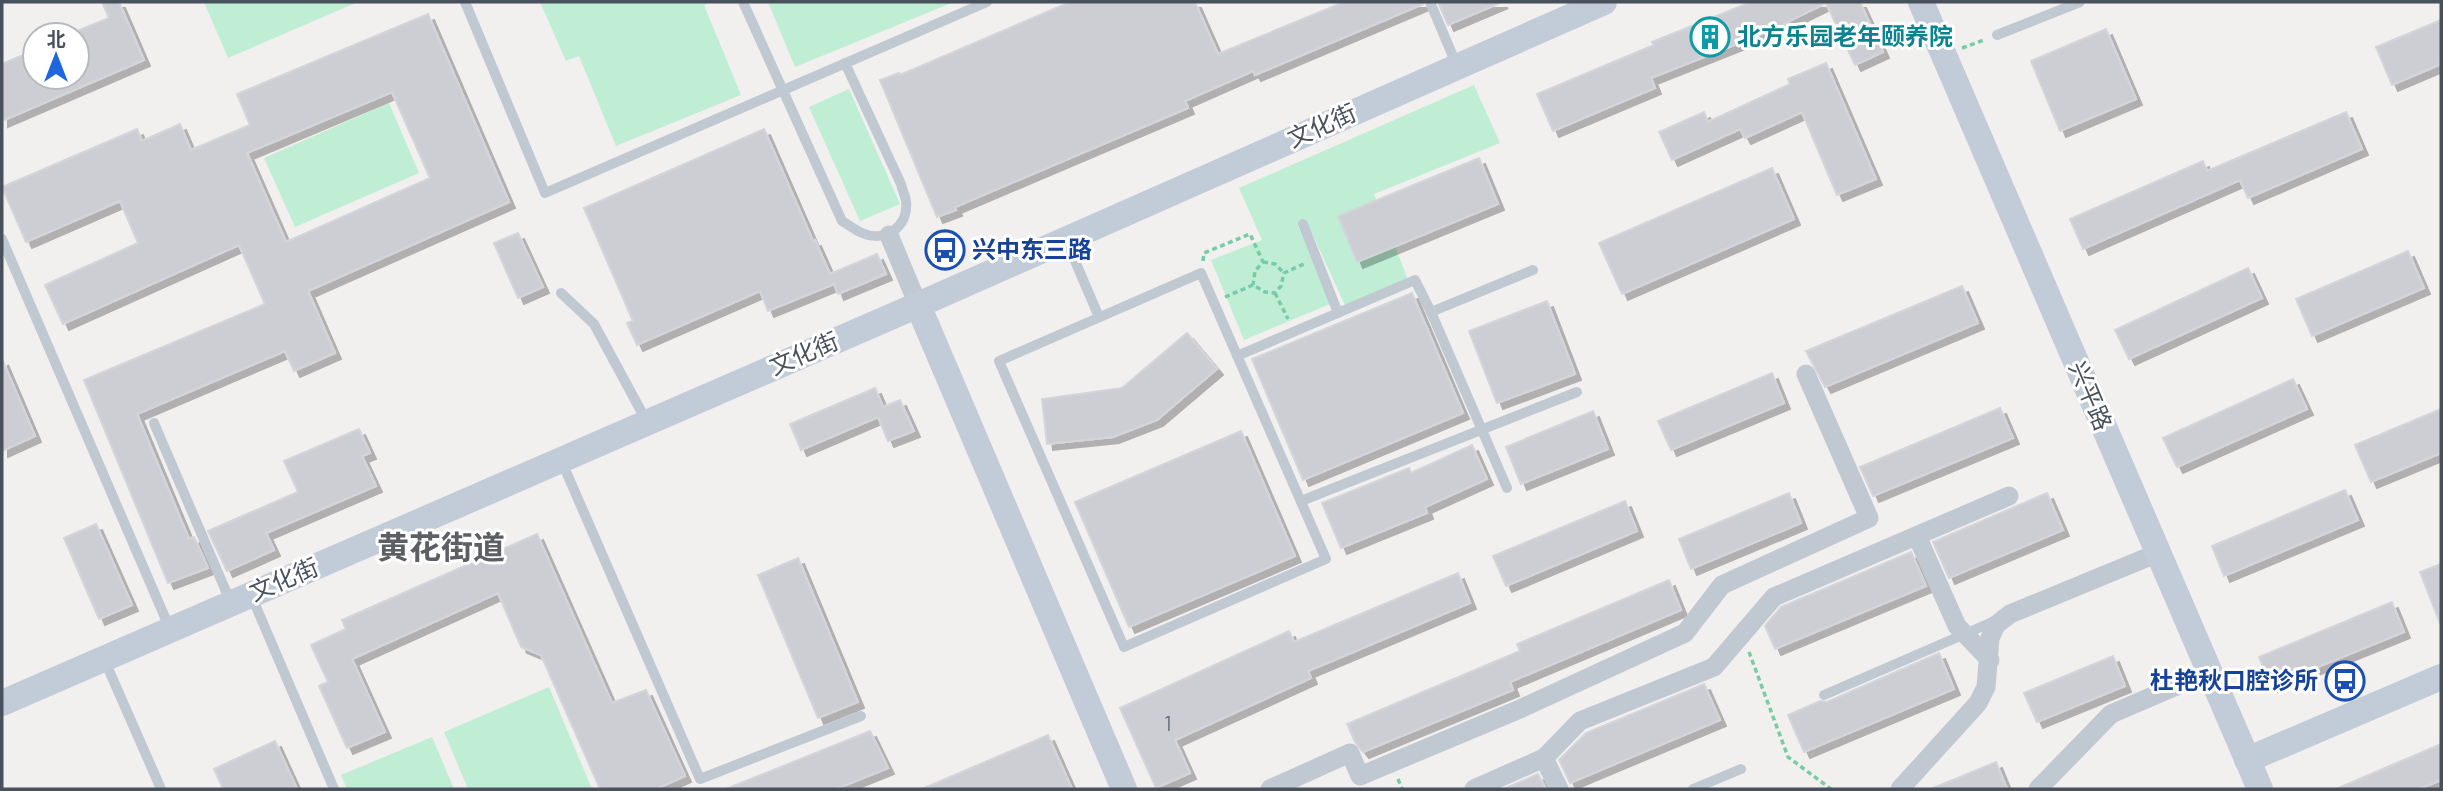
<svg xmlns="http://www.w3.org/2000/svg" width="2443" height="791" font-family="Barlow,'Noto Sans SC',sans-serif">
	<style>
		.green { fill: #bfeed4 }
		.building { fill: #ccced4; stroke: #d3d5db; stroke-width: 2; fill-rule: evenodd; filter: url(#shadow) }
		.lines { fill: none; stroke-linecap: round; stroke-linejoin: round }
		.path { stroke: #77cca7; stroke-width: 3.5; stroke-dasharray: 5 3.5; stroke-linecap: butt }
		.lane { stroke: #c0c9d1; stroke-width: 10 }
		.street { stroke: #c0c9d1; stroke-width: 19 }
		.secondary { stroke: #c2cbd8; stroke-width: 26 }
		.labels { text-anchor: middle; stroke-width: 6; stroke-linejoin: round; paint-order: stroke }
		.number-label { font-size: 21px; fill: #69707a }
		.culture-label { font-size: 24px; font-weight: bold; fill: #0d838f; stroke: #fff; text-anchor: start }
		.street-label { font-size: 24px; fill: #48515c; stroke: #fff }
		.transit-label { font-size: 24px; font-weight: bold; fill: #164399; stroke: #fff; text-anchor: start }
		.district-label { font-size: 32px; font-weight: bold; fill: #5c5f64; stroke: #fff }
	</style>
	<defs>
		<filter id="shadow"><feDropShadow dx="6" dy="6" stdDeviation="0" flood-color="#0004"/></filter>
	</defs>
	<rect width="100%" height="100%" fill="#f2efef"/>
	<g class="green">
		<polygon points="204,2 358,2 228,58"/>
		<polygon points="540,2 709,2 704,5 741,95 616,146 579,56 566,61"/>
		<polygon points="768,2 954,2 795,67"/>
		<polygon points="1474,85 1500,143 1374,194 1411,287 1348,312 1307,222 1298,226 1330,304 1244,340 1211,260 1262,240 1239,188"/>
		<polygon points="849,89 900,204 860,221 809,107"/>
		<polygon points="389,103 419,173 295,227 264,158"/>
		<polygon points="549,687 592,789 468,789 444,732"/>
		<polygon points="432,737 454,789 347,789 341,775"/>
	</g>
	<g class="building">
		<polygon points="102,2 119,2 144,60 2,121 2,64 35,50 35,77 77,77 77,31 109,18"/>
		<polygon points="1070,2 1195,2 1218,54 1344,2 1423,2 1423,4 1255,75 1253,71 1185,101 1188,108 955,207 956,210 937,217 880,80 899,73 900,75"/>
		<polygon points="1438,2 1502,2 1448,25"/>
		<polygon points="1751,2 1860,2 1883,52 1855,65 1826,3 1767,32 1651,78 1655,88 1553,131 1537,94 1654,45 1652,42"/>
		<path d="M 428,14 L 509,202 L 308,291 L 335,353 L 294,371 L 285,351 L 137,414 L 189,539 L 194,537 L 208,568 L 168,583 L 84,380 L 265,304 L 239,245 L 63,324 L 45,285 L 138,243 L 120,201 L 26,242 L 2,187 L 137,129 L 142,141 L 180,124 L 191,150 L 250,125 L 237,94 ZM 392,92 L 430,178 L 286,242 L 247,153 Z"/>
		<polygon points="2441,20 2441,64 2392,85 2376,47"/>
		<polygon points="2106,29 2136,99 2060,131 2031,61"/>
		<polygon points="1826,63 1876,179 1837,195 1802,112 1745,138 1740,129 1672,160 1659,132 1704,112 1708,122 1790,84 1788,79"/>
		<polygon points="2346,112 2362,149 2248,198 2240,180 2083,249 2070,219 2203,161 2207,171"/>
		<polygon points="764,129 813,241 815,240 830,274 877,254 886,274 838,294 834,284 768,311 760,291 637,345 627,323 633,321 584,208"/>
		<polygon points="1479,158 1498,204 1357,262 1338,216"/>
		<polygon points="1772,168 1794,219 1622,294 1599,243"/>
		<polygon points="518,233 543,287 518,298 494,243"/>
		<polygon points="2408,251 2424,288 2312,336 2296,299"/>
		<polygon points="2248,268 2262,298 2129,359 2115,330"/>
		<polygon points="1962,286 1978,323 1825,387 1806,351"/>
		<polygon points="1412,293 1463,413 1303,480 1252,359"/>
		<polygon points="1547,301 1575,374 1497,403 1469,331"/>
		<polygon points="1187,333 1217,369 1157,420 1113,437 1047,444 1042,399 1122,388"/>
		<polygon points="2,359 35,436 2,451"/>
		<polygon points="1772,373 1784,403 1671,450 1658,421"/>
		<polygon points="2293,379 2307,409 2177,467 2163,438"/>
		<polygon points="875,388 883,407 900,400 914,431 888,441 878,417 801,450 790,424"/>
		<polygon points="2000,408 2013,438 1873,496 1860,467"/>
		<polygon points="2441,409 2441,453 2371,482 2355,445"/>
		<polygon points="1593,411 1608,449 1521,484 1506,447"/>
		<polygon points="359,429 370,453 362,456 376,486 266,533 274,550 227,571 208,531 298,492 284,461"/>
		<polygon points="1241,431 1295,556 1129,627 1075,502"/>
		<polygon points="1472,445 1487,479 1425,507 1427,513 1341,548 1322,503 1409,468 1411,473"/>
		<polygon points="2345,490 2358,520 2224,576 2212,546"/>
		<polygon points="1789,493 1801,523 1691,569 1679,539"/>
		<polygon points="2047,493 2063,530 1949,578 1933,542"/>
		<polygon points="1625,501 1637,531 1506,586 1493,556"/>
		<polygon points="96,524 132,605 99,619 64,538"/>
		<polygon points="537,534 612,703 646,690 685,776 656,789 600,789 541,655 521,647 498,593 352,659 385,732 347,748 319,686 328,682 311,645 346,629 342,620"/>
		<polygon points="1911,552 1926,586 1775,649 1765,626 1781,607"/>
		<polygon points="798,558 858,702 818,718 758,575"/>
		<polygon points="2441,564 2441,623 2440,623 2420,572"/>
		<polygon points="1458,573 1470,603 1308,671 1311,678 1175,740 1190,773 1156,788 1120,708 1289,631 1294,642"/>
		<polygon points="1669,580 1681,610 1510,682 1513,690 1363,752 1355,742 1347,724 1520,651 1517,644"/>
		<polygon points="2392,602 2404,632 2271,686 2259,657"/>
		<polygon points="1939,653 1954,689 1804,752 1788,715 1820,701 1827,702"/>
		<polygon points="2113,656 2125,686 2037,722 2024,693"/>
		<polygon points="1704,684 1720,720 1570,783 1559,760 1586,733"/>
		<polygon points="870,731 888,768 836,789 726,789"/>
		<polygon points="1048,735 1072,789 922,789"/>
		<polygon points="275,741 297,789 223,789 214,769"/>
		<polygon points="2441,744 2441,780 2419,789 2336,789"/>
		<polygon points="1996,762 2007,789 1931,789"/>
		<polygon points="1538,774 1546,789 1504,789"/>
	</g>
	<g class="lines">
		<g class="path">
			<polyline points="1962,48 1984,40"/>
			<polyline points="1203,261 1204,253 1250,234 1263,262 1255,271 1253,285"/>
			<polyline points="1263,262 1275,264 1284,273"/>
			<polyline points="1275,293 1288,319"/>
			<polyline points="1225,297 1253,285 1265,292 1275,293 1281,286 1284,273 1306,263"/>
			<polyline points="1749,652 1788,757 1831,789"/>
			<polyline points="1398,779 1402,789"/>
		</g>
		<g class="lane">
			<polyline points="465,2 545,193 987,2"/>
			<path d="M 743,2 L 842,221 C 849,225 855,230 862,233 C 885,243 909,227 906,201 C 905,195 902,190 901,184 L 845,63"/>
			<polyline points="1430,2 1457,66"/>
			<polyline points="1997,35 2080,2"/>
			<polyline points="1303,224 1338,313"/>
			<polyline points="2,239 170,629"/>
			<polyline points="1066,240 1099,317"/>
			<polygon points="1201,273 1326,559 1124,647 999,361"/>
			<polyline points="561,293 594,324 647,422"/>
			<polyline points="1237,356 1415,280 1431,312"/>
			<polyline points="154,423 231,603"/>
			<polyline points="561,460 700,779 861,716"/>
			<polyline points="1507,488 1431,312 1533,270"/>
			<polyline points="1301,501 1577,392"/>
			<polyline points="251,595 334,789"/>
			<polyline points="104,659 161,789"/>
			<polyline points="1824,695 1997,620"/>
			<polyline points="1693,789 1741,769"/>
		</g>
		<g class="street">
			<polyline points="889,235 918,305"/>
			<polyline points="1917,536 1957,626 1990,660"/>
			<polyline points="1544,758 1580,721 1714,667 1774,597 2009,496"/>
			<polyline points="1270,789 1350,753 1360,776 1520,709 1685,633 1722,585 1869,518 1806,374"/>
			<polyline points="1474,789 1544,758 1559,789"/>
			<polyline points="1900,789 1978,703 1986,687 1990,638 1996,625 2010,614 2158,553"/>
			<polyline points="2038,789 2111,714 2209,672"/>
		</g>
		<g class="secondary">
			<polyline points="1921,2 2260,789"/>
			<polyline points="918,305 1124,789"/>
			<polyline points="2,703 918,305 1604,2"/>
			<polyline points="2247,760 2441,677"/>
		</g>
	</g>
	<defs>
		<g id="building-ring" transform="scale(2.0125)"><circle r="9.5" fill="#fff" stroke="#0f9aa8" stroke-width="1.5"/><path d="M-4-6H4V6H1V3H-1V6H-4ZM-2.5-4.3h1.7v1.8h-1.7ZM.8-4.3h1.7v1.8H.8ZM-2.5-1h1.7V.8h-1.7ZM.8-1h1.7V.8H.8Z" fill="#0f9aa8"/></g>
		<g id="bus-ring" transform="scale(2.0125)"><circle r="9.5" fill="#fff" stroke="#1a4fb4" stroke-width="1.5"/><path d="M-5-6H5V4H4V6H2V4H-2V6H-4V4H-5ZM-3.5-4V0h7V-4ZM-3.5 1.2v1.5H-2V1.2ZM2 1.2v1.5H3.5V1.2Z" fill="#1a4fb4"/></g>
	</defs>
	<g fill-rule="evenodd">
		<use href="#building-ring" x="1710" y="37"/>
		<use href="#bus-ring" x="945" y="250"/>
		<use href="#bus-ring" x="2345" y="681"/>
	</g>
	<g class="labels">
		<g class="number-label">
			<text x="1168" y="731">1</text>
		</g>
		<g class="culture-label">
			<text x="1737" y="45">北方乐园老年颐养院</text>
		</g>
		<g class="street-label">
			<text transform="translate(1322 126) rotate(-24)" y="8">文化街</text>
			<text transform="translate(804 354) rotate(-23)" y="8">文化街</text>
			<text transform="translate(2090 396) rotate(67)" y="8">兴平路</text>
			<text transform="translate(284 580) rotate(-23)" y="8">文化街</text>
		</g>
		<g class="transit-label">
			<text x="972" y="258">兴中东三路</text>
			<text x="2318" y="689" text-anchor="end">杜艳秋口腔诊所</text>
		</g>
		<g class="district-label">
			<text x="441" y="559">黄花街道</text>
		</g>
	</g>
	<rect width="2443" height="791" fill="none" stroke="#48515c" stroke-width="7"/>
	<g transform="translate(56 56)"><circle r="33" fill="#ffffff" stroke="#b6b9be" stroke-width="2"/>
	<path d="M0-5L12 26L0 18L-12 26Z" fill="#1d66de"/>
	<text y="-10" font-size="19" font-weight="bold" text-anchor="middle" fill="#48515c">北</text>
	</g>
</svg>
